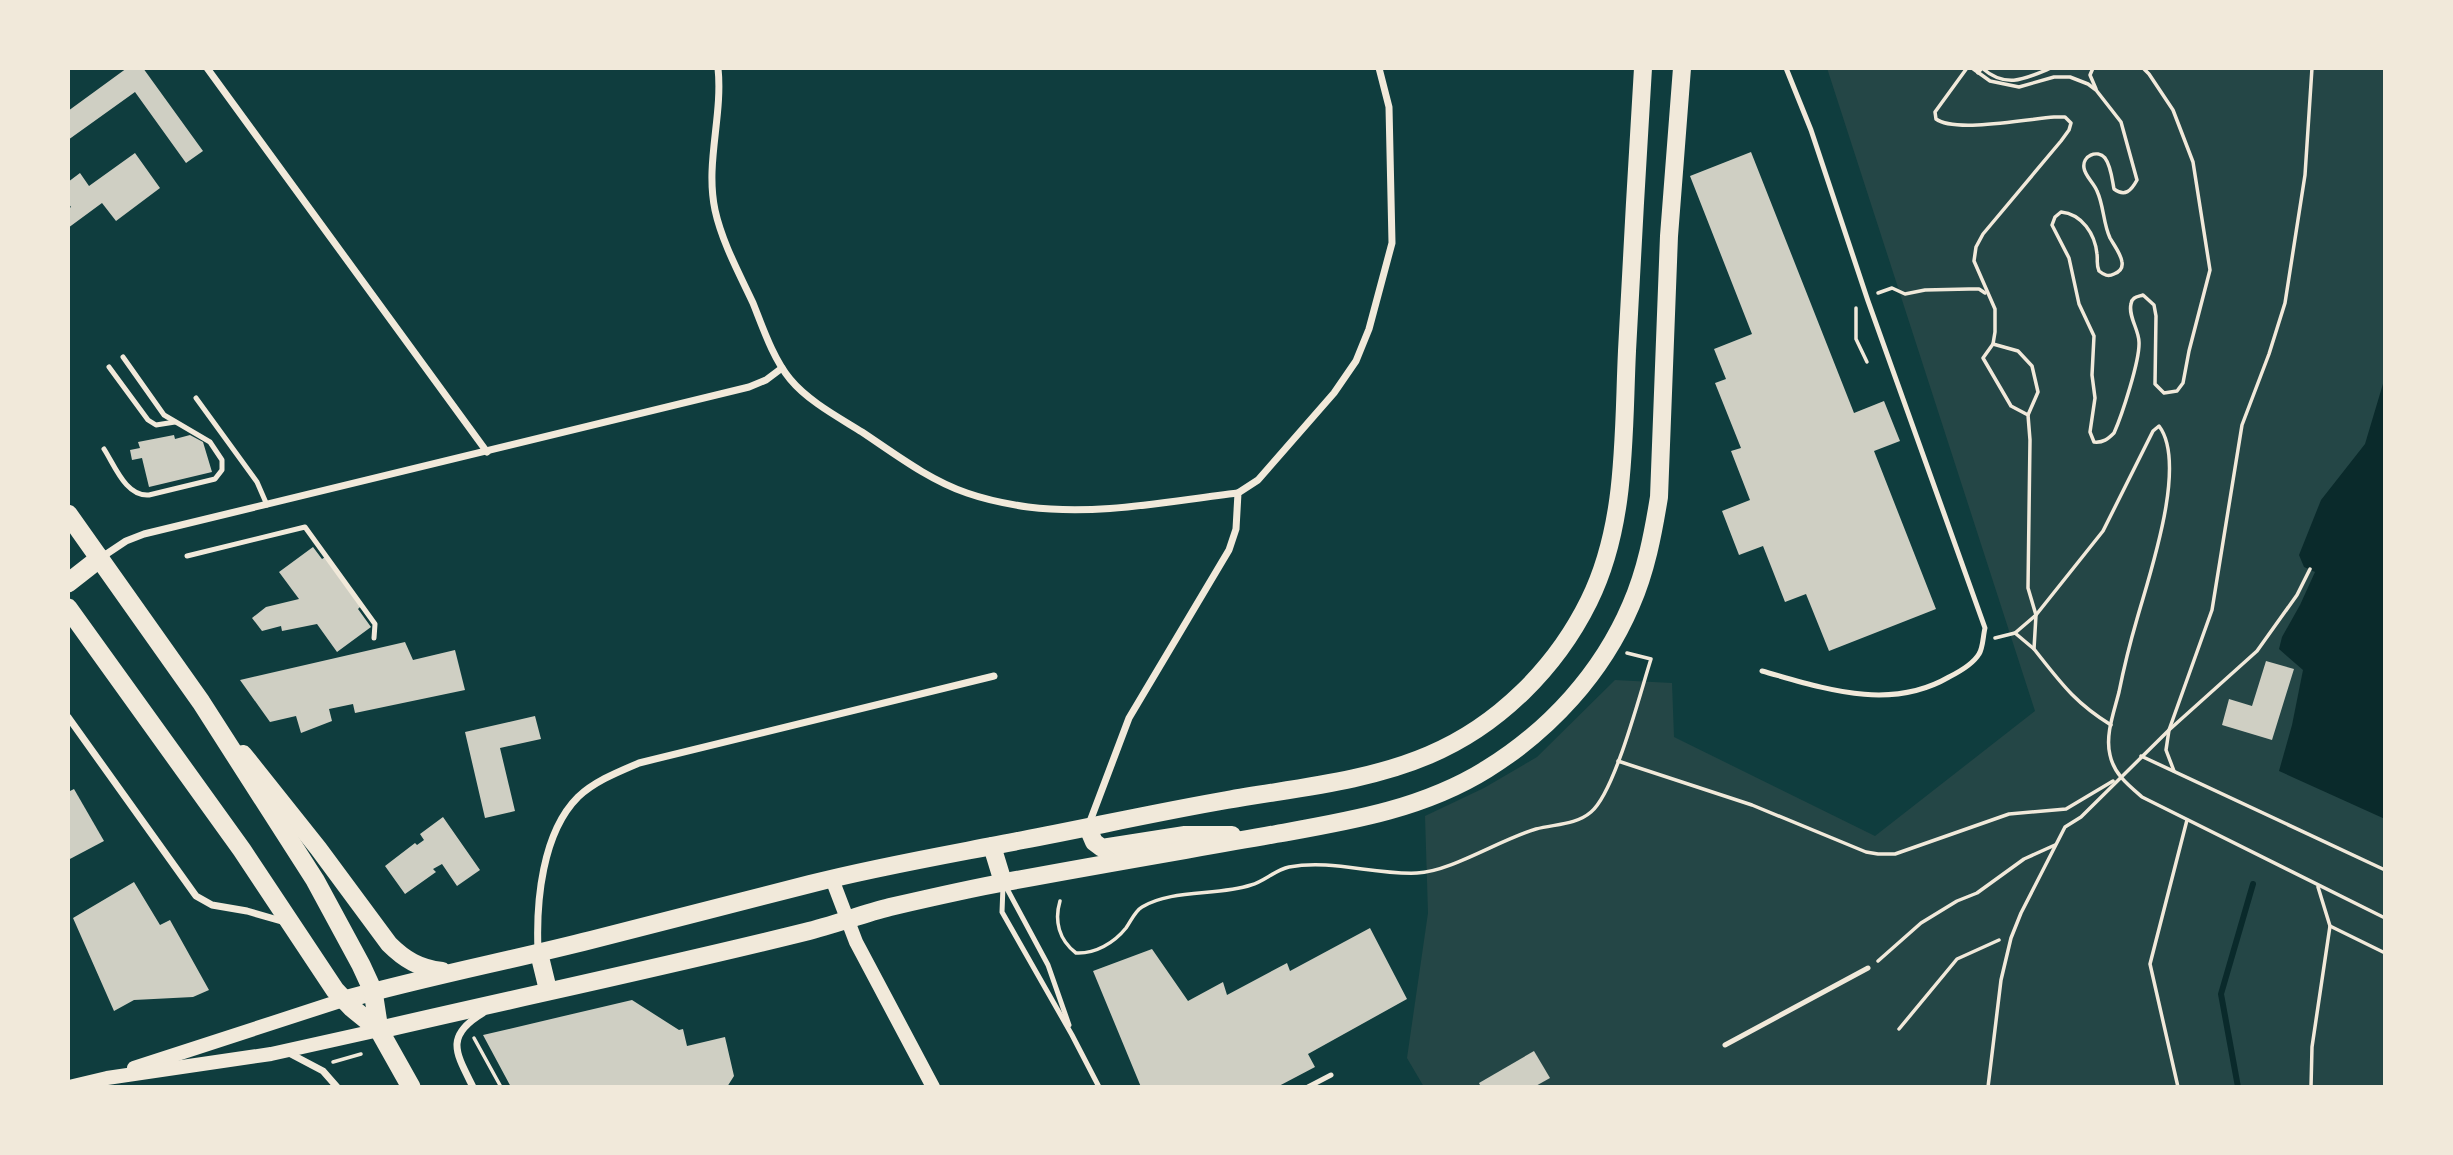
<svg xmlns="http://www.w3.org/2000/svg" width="2453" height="1155" font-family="Raleway,sans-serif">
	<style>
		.green { fill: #244646 }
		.water { fill: #0a2a2b }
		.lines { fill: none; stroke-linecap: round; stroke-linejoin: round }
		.stream { stroke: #0a2a2b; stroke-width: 6 }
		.building { fill: #cfcfc3 }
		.path { stroke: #f1e9da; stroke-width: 3.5 }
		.service { stroke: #f1e9da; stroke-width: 5 }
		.minor { stroke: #f1e9da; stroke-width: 7 }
		.secondary { stroke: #f1e9da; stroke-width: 14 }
		.primary { stroke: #f1e9da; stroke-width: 18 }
		.trunk { stroke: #f1e9da; stroke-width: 19 }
	</style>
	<rect width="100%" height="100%" fill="#0f3d3e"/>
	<polygon class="green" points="1827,68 2385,68 2385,1087 1424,1087 1407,1058 1428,913 1425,816 1484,788 1537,757 1615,680 1672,683 1674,737 1875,836 2035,711"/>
	<polygon class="water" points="2385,377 2385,819 2279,771 2292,725 2303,670 2279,649 2282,637 2300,605 2315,572 2304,567 2299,555 2321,500 2365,444"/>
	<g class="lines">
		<polyline class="stream" points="2238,1087 2221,994 2253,884"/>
	</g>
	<g class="building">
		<polygon points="127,68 143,68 203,151 186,163 135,92 68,140 68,111"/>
		<polygon points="1751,152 1854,413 1884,401 1900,441 1874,451 1936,609 1829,651 1806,594 1785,602 1763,546 1739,555 1722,511 1750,500 1731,451 1741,448 1715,383 1726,379 1714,349 1752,334 1690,176"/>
		<polygon points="135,153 160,188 116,221 102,203 68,228 68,209 71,207 68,203 68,182 80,173 89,186"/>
		<polygon points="174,435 175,439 190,435 203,442 212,472 149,487 142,458 132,460 130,450 140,448 138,442"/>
		<polygon points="313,547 322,559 327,556 362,605 358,609 371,627 337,652 317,624 282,631 281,626 262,631 252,618 266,607 299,599 279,572"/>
		<polygon points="405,642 413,660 455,650 465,690 355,713 353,704 329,709 332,721 301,733 296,716 270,722 240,680"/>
		<polygon points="2266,661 2294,669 2272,740 2222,725 2229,699 2252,706"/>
		<polygon points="535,716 541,739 500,748 515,811 485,818 465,732"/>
		<polygon points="74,789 104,841 68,860 68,792"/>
		<polygon points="443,817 480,870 457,886 442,864 433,869 436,872 405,894 385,866 415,843 417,845 424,840 420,834"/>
		<polygon points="134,882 160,925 170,920 209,990 193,997 134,1000 114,1011 73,918"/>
		<polygon points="1370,928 1407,999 1308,1054 1315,1067 1277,1087 1141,1087 1093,971 1152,949 1188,1001 1223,982 1227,995 1287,963 1290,971"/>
		<polygon points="632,1000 679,1030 683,1029 687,1046 725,1037 734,1076 727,1087 511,1087 483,1035"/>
		<polygon points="1534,1051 1550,1078 1534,1087 1481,1087 1479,1083"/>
	</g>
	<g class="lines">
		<g class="path">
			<path d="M 1967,68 L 1935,112 L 1936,119 C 1954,133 2029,119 2054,117 L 2065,117 L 2071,123 L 2069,130 L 2061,141 L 1983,234 L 1976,247 L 1974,261 L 1995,309 L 1995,332 L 1993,344 L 1983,358 L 2011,406 L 2028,415 L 2030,440 L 2028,588 L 2036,615 L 2034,649 C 2061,683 2074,702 2111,725"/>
			<path d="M 1972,68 L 1990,81 L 2019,87 L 2054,77 L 2070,77 L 2088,84 L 2096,90 L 2121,122 L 2137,180 C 2131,191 2125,197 2114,189 C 2112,179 2111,166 2105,158 C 2097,149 2082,156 2084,168 C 2085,176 2094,183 2097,191 C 2104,206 2103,223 2110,238 C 2114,245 2121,254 2122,262 C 2123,268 2119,272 2114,274 C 2108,277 2104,275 2099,271 C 2096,264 2098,261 2097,254 C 2095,234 2082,214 2061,212 L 2055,217 L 2052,225 L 2069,258 L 2079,304 L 2094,336 L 2092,375 L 2095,398 L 2090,432 L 2094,442 C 2103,443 2108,439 2114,433 C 2122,415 2140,360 2139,342 C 2139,330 2128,316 2131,304 C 2132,297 2137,297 2143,295 L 2154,305 L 2156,316 L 2155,384 L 2164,393 L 2177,391 L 2183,383 L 2189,351 L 2210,270 L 2193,162 L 2173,110 L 2149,74 L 2143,68"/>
			<polyline points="2093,68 2090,75 2096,89"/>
			<polyline points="2384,68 2385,69"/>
			<path d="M 1978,73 L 1982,68 C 2006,89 2025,79 2051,68"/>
			<polyline points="1878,293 1892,288 1905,294 1925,290 1969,289 1979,289 1985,293"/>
			<polyline points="1856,308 1856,339 1867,362"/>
			<polyline points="1993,344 2018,351 2032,366 2038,392 2028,415"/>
			<polyline points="2015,633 2034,649"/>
			<path d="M 1995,638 L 2015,633 L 2036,615 L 2103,531 L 2153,431 L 2159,426 C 2188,464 2149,576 2137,619 C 2130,643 2124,667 2119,692 C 2114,712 2105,735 2110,755 C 2114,774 2128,785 2142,797 L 2385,918"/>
			<polyline points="2141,756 2385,870"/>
			<polyline points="1618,761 1752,805 1866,852 1878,854 1895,854 2009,814 2066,809 2113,781"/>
			<polyline points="2174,771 2166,750 2169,730 2212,610 2242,425 2269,354 2285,303 2305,175 2312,68"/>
			<path d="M 1060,901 C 1054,921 1059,940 1076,953 C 1095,954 1114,943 1126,928 C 1131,921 1135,911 1142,907 C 1171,889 1218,896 1251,885 C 1265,881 1275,870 1289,867 C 1332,859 1374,875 1417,873 C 1450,872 1501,839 1536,829 C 1555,824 1576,825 1591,812 C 1615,792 1640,693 1651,659 L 1627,653"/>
			<polyline points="2330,926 2385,953"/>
			<polyline points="1878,961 1921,923 1957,901 1977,893 2024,859 2055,845"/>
			<polyline points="1899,1029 1957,959 1999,940"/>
			<polyline points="474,1038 501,1087"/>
			<polyline points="333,1062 361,1054"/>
			<polyline points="1988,1087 2001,980 2011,938 2021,913 2065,827 2081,817 2169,730 2257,651 2297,595 2310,569"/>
			<polyline points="2178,1087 2150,964 2187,820"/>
			<polyline points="2311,1087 2312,1047 2330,926 2318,887"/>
		</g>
		<g class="service">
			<polyline points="109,367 148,420 156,425 175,422"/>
			<polyline points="196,398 257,482 267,505"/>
			<path d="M 104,449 C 115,466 126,497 149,495 L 215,479 L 222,470 L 222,460 L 210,442 L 164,415 L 123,357"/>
			<polyline points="187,556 305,527 375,624 374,638"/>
			<path d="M 1762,671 C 1823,688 1889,712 1949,677 C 1959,672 1973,664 1979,654 C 1983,648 1983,636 1985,628 L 1868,301 L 1811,130 L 1786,68"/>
			<polyline points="1005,885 1048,965 1069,1025"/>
			<polyline points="1003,886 1002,912 1072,1035 1099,1087"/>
			<polyline points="1725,1045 1868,968"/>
			<polyline points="1308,1087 1331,1075"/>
		</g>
		<g class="minor">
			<polyline points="207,68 487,452"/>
			<path d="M 718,68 C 723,116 705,163 715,210 C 722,242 739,273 753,303 C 763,328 773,358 790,379 C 808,401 838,417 862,432 C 895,454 929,480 967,493 C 987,500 1007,504 1028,507 C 1100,516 1168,501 1238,493"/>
			<polyline points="102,557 126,541 144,534 749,387 766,380 782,368"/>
			<polyline points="68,717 196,896 212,905 247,911 285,922"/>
			<polyline points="1089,824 1129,718 1229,550 1236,529 1238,493 1258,480 1334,393 1356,361 1369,329 1392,243 1389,107 1379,68"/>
			<path d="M 538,950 C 536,902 542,833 578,797 C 595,781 618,772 639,763 L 994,676"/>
			<polyline points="287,1052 323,1071 337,1087"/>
			<path d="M 473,1087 C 456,1053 444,1036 483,1013"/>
		</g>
		<g class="secondary">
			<polyline points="832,879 856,942 933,1087"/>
			<polyline points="134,1068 343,1000"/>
			<polyline points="69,1087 107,1078 271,1054 379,1030"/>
		</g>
		<g class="primary">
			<path d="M 243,754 L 318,848 L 389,944 C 405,960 419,968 442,971"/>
			<polyline points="1088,828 1094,842 1102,848 1185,835 1232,835"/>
			<polyline points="992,846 1003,882"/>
			<polyline points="539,953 548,990"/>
			<path d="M 343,1000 C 425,977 508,961 591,940 C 664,922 737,902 810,884 C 880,866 952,854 1023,840 C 1091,827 1158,812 1227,800 C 1294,788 1366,782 1429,755 C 1498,726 1556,668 1589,601 C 1627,524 1623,435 1627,351 C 1632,257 1637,162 1643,68"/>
			<path d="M 379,1030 C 521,997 664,967 805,932 C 834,925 862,914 890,907 C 929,898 968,889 1006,882 C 1096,865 1186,850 1276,834 C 1349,821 1423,809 1487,769 C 1550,730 1602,673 1631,605 C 1646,571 1653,534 1659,497 L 1669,236 L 1682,68"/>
		</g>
		<g class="trunk">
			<polyline points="68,514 201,702 315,880 361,965 373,991 379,1030 411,1087"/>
			<polyline points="68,583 100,558"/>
			<polyline points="68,608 242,850 335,990 352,1008 379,1030"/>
		</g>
	</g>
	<rect width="2453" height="1155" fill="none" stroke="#f1e9da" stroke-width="140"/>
</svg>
